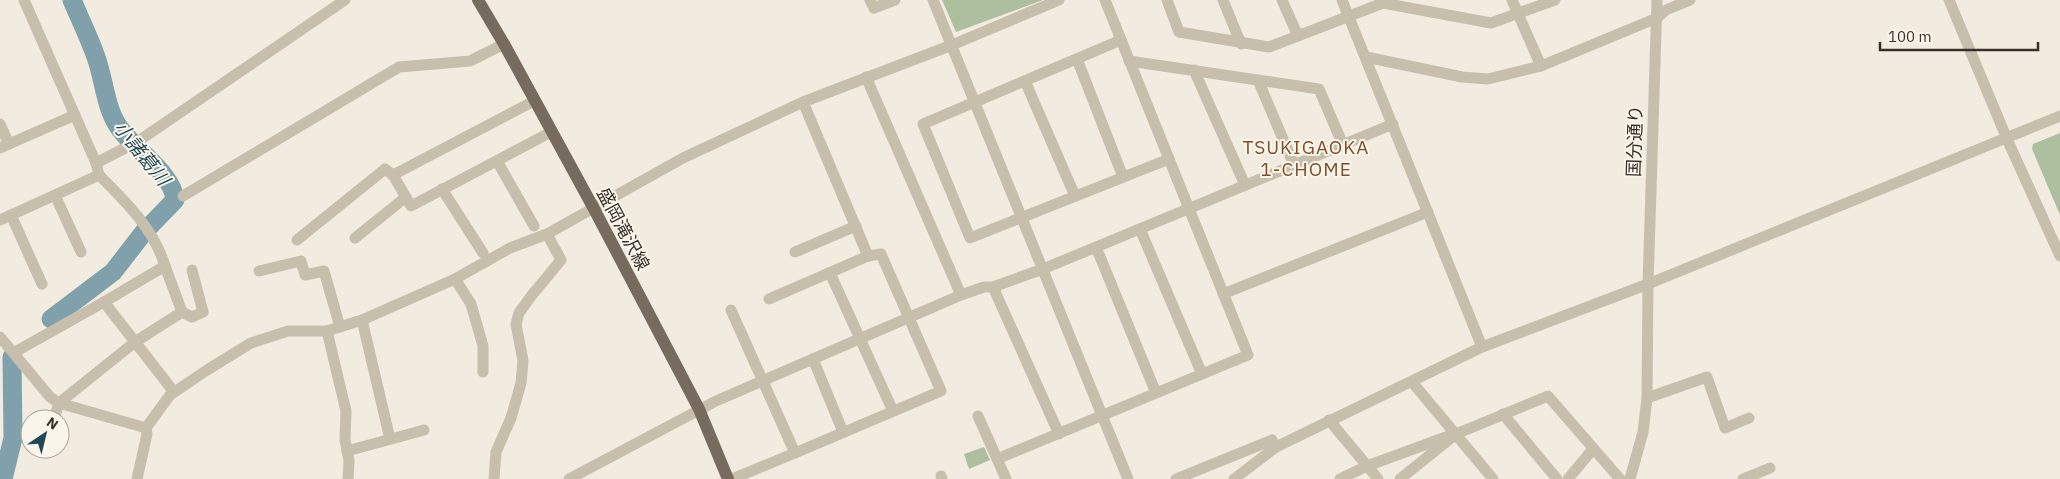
<svg xmlns="http://www.w3.org/2000/svg" width="2060" height="479" font-family="'IBM Plex Sans','Noto Sans JP',sans-serif">
	<style>
		.green { fill: #aebfa0 }
		.lines { fill: none; stroke-linecap: round; stroke-linejoin: round }
		.river { stroke: #80a1ab; stroke-width: 19 }
		.minor { stroke: #c8beac; stroke-width: 11 }
		.major { stroke: #776b5d; stroke-width: 12 }
		.labels { text-anchor: middle; stroke-width: 4; stroke-linejoin: round; paint-order: stroke }
		.street-label { font-size: 18px; fill: #37302a; stroke: #f9f5eb }
		.neighbourhood-label { font-size: 19px; letter-spacing: 1px; fill: #7f4f2a; stroke: #f9f5eb }
		.water-label { font-size: 19px; font-style: italic; fill: #234855; stroke: #f9f5eb }
	</style>
	<rect width="100%" height="100%" fill="#f1ecdf"/>
	<g class="green">
		<polygon points="942,0 1043,0 956,32"/>
		<polygon points="2060,133 2060,215 2032,149 2033,144"/>
		<polygon points="984,447 990,460 969,469 964,454"/>
	</g>
	<g class="lines">
		<g class="river">
			<path d="M 51,319 L 113,272 L 144,232 L 175,200 C 173,173 133,149 118,126 C 105,106 104,79 96,57 C 89,37 80,19 72,0"/>
			<polyline points="3,479 13,438 12,357"/>
		</g>
		<g class="minor">
			<polyline points="870,0 874,8 895,0"/>
			<polyline points="933,0 1128,479"/>
			<polyline points="1167,0 1179,32 1269,47 1383,3 1491,23 1555,0"/>
			<polyline points="1223,0 1241,44"/>
			<polyline points="1282,0 1298,36"/>
			<polyline points="1342,0 1482,347"/>
			<polyline points="1512,0 1541,66"/>
			<polyline points="1949,0 2007,139 2060,256"/>
			<polyline points="1121,40 923,124 970,238 1169,159"/>
			<polyline points="1366,57 1462,77 1488,79 1541,66 1657,18 1666,10 1690,0"/>
			<polyline points="1077,59 1123,177"/>
			<polyline points="1129,61 1319,89 1343,145"/>
			<polyline points="1194,70 1245,185"/>
			<polyline points="866,77 961,295"/>
			<polyline points="1258,80 1294,165"/>
			<polyline points="1025,81 1075,196"/>
			<polyline points="0,124 9,144"/>
			<polyline points="0,148 75,115"/>
			<polyline points="497,161 534,226"/>
			<polyline points="96,163 137,142 345,0"/>
			<path d="M 99,175 C 126,202 154,229 165,266 L 104,302 L 174,392"/>
			<polyline points="393,175 534,101"/>
			<polyline points="442,189 483,253"/>
			<polyline points="55,195 81,252"/>
			<polyline points="183,196 399,67 470,61 504,44"/>
			<polyline points="11,215 42,284"/>
			<polyline points="0,220 99,175 96,163 24,0"/>
			<polyline points="1140,229 1202,374"/>
			<polyline points="355,238 406,197"/>
			<polyline points="297,240 385,169 393,175 411,206 551,132"/>
			<polyline points="1096,247 1156,393"/>
			<polyline points="795,252 856,226"/>
			<polyline points="165,266 182,312"/>
			<polyline points="259,271 301,261 305,275 324,271 340,327"/>
			<polyline points="830,273 893,411"/>
			<polyline points="455,279 471,304 483,346 483,372"/>
			<polyline points="993,287 1059,434"/>
			<polyline points="1223,294 1428,212"/>
			<polyline points="769,299 868,256 803,102"/>
			<polyline points="731,310 795,453 941,391 881,254 868,256"/>
			<polyline points="362,320 390,439"/>
			<polyline points="327,331 346,411 345,440 349,461 348,479"/>
			<polyline points="0,337 50,397 59,403 146,428"/>
			<polyline points="15,352 104,302"/>
			<polyline points="813,359 843,432"/>
			<polyline points="1412,382 1493,479"/>
			<polyline points="1647,398 1707,377 1725,428 1749,418"/>
			<polyline points="1503,414 1557,479"/>
			<polyline points="978,416 1006,479"/>
			<polyline points="54,419 59,403 135,342 182,312 192,317 203,312 192,270"/>
			<polyline points="1329,420 1378,479"/>
			<polyline points="347,451 424,430"/>
			<polyline points="997,459 1248,355 1105,0"/>
			<polyline points="941,476 942,479"/>
			<polyline points="137,479 147,434 146,428 170,395 207,370 251,343 288,331 327,331 362,320 455,279 510,248 547,234 683,158 803,102 952,45 1059,0"/>
			<polyline points="494,479 496,452 511,418 521,383 523,361 516,324 519,313 532,295 561,260 547,234"/>
			<polyline points="569,479 716,401 961,295 984,287 993,287 1043,269 1393,124"/>
			<polyline points="732,479 795,453"/>
			<polyline points="1176,479 1272,440 1276,447"/>
			<polyline points="1234,479 1276,447 1482,347 1648,284 2060,116"/>
			<polyline points="1340,479 1367,466 1446,437"/>
			<polyline points="1400,479 1456,434 1548,396 1620,479"/>
			<polyline points="1568,479 1593,449"/>
			<polyline points="1630,479 1643,432 1647,398 1648,284 1657,0"/>
			<polyline points="1743,479 1770,468"/>
		</g>
		<polyline class="major" points="478,0 504,44 593,207 699,409 728,479"/>
	</g>
	<g class="labels">
		<g class="street-label">
			<text transform="translate(1635 141) rotate(-88)" y="6">国分通り</text>
			<text transform="translate(623 229) rotate(62)" y="6">盛岡滝沢線</text>
		</g>
		<g class="neighbourhood-label">
			<text x="1306" y="154">TSUKIGAOKA<tspan x="1306" dy="22">1-CHOME</tspan></text>
		</g>
		<g class="water-label">
			<text transform="translate(142 153) rotate(51)" y="7">小諸葛川</text>
		</g>
	</g>
	<g transform="translate(45 434) rotate(35)"><circle r="24" fill="#f9f5eb" stroke="#aba69e"/>
	<path d="M0-4L9 19L0 12L-9 19Z" fill="#234855"/>
	<text y="-8" font-size="14" font-weight="bold" text-anchor="middle" fill="#37302a">N</text>
	</g>
	<path d="M1880 42v8h158v-8" fill="none" stroke="#37302a" stroke-width="2.5"/>
	<text x="1888" y="42" font-size="15" fill="#37302a" stroke="#f9f5eb" stroke-width="4" paint-order="stroke">100 m</text>
</svg>
